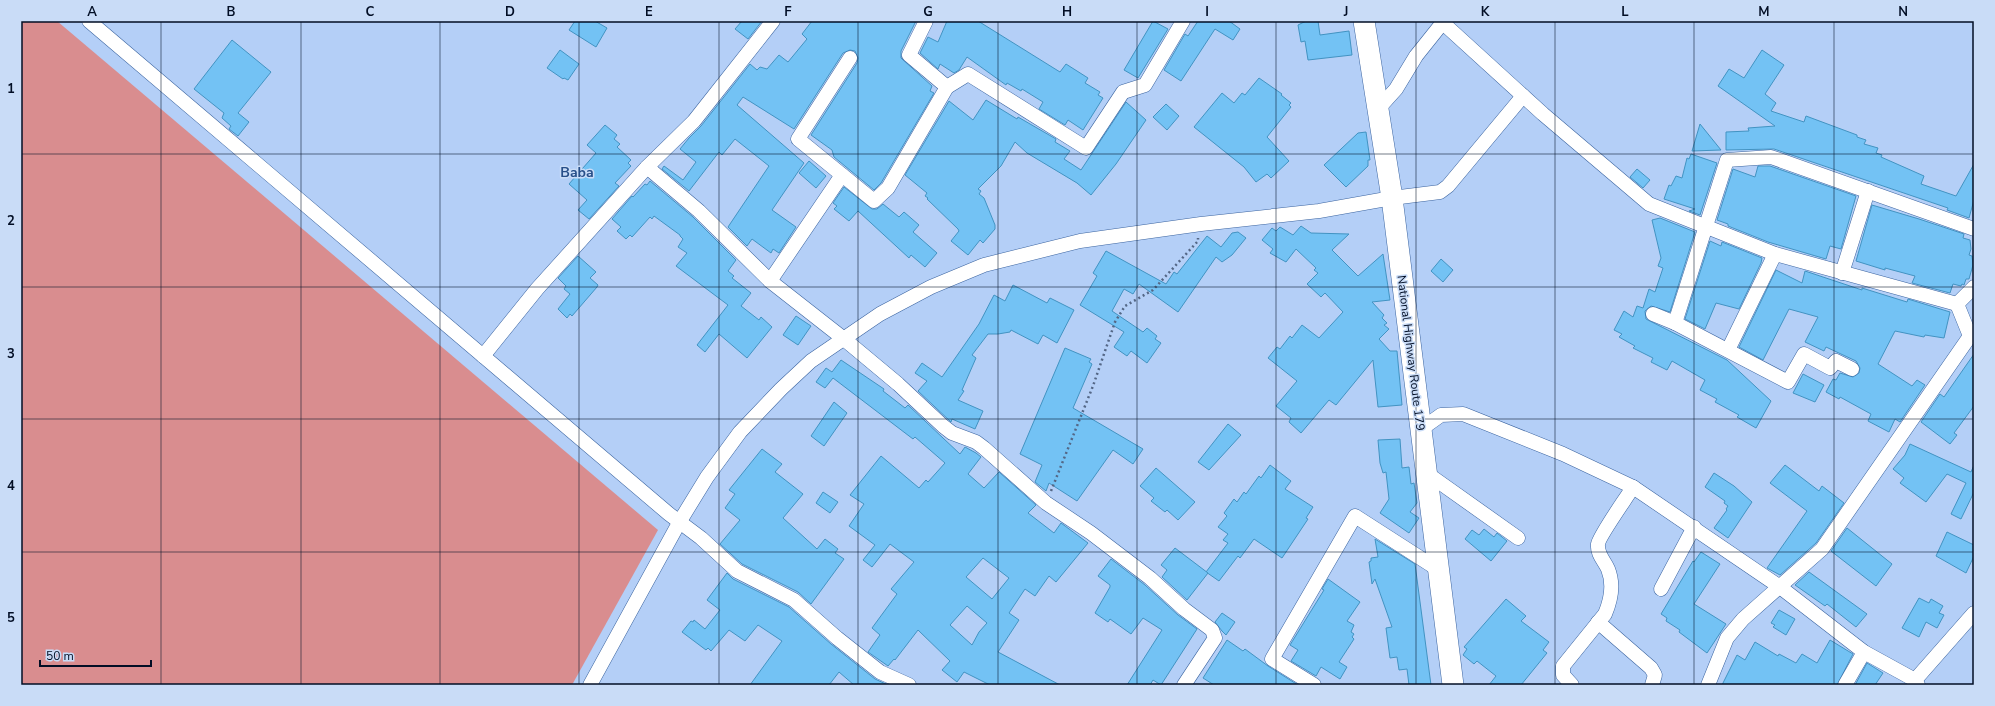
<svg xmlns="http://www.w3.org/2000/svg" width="1995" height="706" font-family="'Nunito Sans',sans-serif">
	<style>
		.green { fill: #d98d8f }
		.building { fill: #73c2f4; stroke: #4293c2; fill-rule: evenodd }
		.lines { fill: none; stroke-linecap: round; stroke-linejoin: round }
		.minor-casing { stroke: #3b64a0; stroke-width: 15 }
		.highway-casing { stroke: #3b64a0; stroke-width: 22 }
		.path { stroke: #546786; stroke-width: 2.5; stroke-dasharray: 2 3; stroke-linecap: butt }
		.minor { stroke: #fff; stroke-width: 14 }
		.highway { stroke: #fff; stroke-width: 21 }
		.grid { fill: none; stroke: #020e25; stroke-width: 1; stroke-opacity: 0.55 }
		.labels { text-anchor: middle; stroke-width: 3; stroke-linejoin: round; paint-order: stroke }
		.street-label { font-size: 12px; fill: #020e25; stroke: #c9dcf7 }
		.quarter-label { font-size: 14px; font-weight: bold; fill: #274f89; stroke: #c9dcf7 }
		.neatline { fill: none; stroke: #020e25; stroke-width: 1.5 }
		.grid-label { font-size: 13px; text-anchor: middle; font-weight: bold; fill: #020e25 }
	</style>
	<rect width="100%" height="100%" fill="#b4cff7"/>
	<polygon class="green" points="21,21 57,21 658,530 572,685 21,685"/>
	<g class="building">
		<polygon points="575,21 595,21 607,28 596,47 569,30"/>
		<polygon points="742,21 762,21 748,39 735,29"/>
		<polygon points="812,21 916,21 901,51 901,58 932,86 930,91 934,93 881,183 874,190 834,157 832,150 811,135 857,63 858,58 855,51 850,50 843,53 794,129 743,97 737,105 804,163 772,210 796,227 779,253 773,249 771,253 752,239 747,246 728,227 769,166 735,139 722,155 719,152 689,191 662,169 664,166 683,180 696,162 680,149 689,138 701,126 750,64 757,70 760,67 767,69 779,55 788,62 807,39 802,34"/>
		<polygon points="947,21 978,21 1060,72 1066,64 1088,78 1085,83 1100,92 1098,95 1103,98 1083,130 1068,120 1065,125 1039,109 1043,102 1022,89 1021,91 1007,83 1006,85 967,57 959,70 954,73 940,64 938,69 920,53 928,37 938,42"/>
		<polygon points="1153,21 1168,29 1138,78 1124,70"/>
		<polygon points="1198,21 1229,21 1240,29 1233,40 1215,29 1181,81 1164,70 1185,34 1188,36"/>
		<polygon points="1306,21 1318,21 1320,35 1349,31 1352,55 1308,60 1305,41 1301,42 1298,25"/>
		<polygon points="232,40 271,72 238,113 249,122 238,136 229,129 231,126 222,118 224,113 194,89"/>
		<polygon points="560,50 579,64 568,80 564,78 563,79 547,68"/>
		<polygon points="1762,50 1784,65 1765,94 1776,103 1771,111 1804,122 1806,116 1857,135 1857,137 1866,140 1864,144 1878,148 1876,153 1882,155 1881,157 1924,176 1921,184 1956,196 1974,164 1974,200 1969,218 1947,210 1948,208 1774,149 1726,150 1726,132 1749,131 1748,128 1775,126 1718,86 1729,69 1744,78"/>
		<polygon points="1259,78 1282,94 1281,95 1291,103 1289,105 1291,107 1267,137 1289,161 1271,178 1267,174 1256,182 1244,167 1194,127 1222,93 1234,103 1242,93 1245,95"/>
		<polygon points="986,100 1017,119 1018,117 1056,139 1055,142 1070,151 1064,159 1081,170 1126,102 1146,120 1116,164 1091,195 1077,183 1027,153 1015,142 1001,166 978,189 981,191 979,194 984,198 995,225 995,229 983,243 980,240 968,255 951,241 959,231 958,229 927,199 928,198 925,196 927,193 905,175 949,101 973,120"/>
		<polygon points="1166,104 1179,116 1167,130 1153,117"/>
		<polygon points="1700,124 1721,150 1692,151"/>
		<polygon points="605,125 617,135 614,139 620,144 617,147 631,160 628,163 631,166 615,183 619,186 589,219 578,210 587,200 569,184 596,153 587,145"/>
		<polygon points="1366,132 1370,160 1368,160 1368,166 1346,187 1324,165 1358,133"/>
		<polygon points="1691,154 1717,163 1700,215 1689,211 1695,209 1664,199 1669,185 1671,186 1676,176 1682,178 1687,158 1689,159"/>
		<polygon points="809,161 826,176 816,188 799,173"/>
		<polygon points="1758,166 1770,166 1856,196 1841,249 1830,246 1826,259 1768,242 1728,226 1728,224 1717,220 1733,169 1755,177"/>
		<polygon points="1637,169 1650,180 1643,188 1630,177"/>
		<polygon points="650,181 693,217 736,260 728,271 734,276 732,278 751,293 741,306 759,320 761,317 772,327 747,358 719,334 705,352 697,345 728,305 676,266 687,253 678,247 683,239 680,236 680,235 654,216 652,219 650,217 632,237 630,235 626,239 617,231 621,227 612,219 632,196 633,197 645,184 647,185"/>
		<polygon points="844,187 872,209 877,209 883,204 899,217 904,212 919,225 913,232 937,253 925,267 911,255 909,258 858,211 849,221 834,209 837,206 833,203"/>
		<polygon points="1872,205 1919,219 1964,234 1963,238 1970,240 1971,249 1969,255 1972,256 1973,265 1969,279 1966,279 1964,285 1962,284 1961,286 1953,284 1950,293 1912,283 1915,276 1885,268 1885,270 1856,261"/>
		<polygon points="1660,218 1695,232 1670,312 1651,306 1645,311 1646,319 1727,360 1771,401 1756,428 1737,417 1739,415 1715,402 1717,399 1700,390 1705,380 1672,361 1667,370 1651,362 1653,358 1633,348 1635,346 1619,337 1622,334 1614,330 1624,311 1633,317 1637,306 1643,308 1649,289 1655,292 1663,268 1658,266 1661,258 1652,220"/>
		<polygon points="1301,226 1311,233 1349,234 1332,250 1358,276 1383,254 1390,300 1372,302 1384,315 1382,318 1387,323 1384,325 1389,329 1379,339 1390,351 1397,351 1402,405 1378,407 1373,360 1336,405 1329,400 1301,433 1289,422 1291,418 1276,406 1297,381 1268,358 1277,347 1280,349 1290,336 1292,338 1302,325 1319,338 1343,312 1325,293 1321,297 1307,284 1318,273 1314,270 1316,268 1296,249 1286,262 1270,253 1273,249 1262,240 1272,228 1276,231 1280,227 1293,235"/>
		<polygon points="1238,232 1246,238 1232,255 1222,262 1216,257 1178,312 1139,284 1133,294 1124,289 1112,311 1143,332 1147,328 1157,336 1155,339 1161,343 1147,363 1131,351 1127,356 1114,347 1124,332 1080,305 1097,276 1093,273 1106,251 1166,284 1174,272 1177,274 1207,236 1221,247 1232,233"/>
		<polygon points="1710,241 1721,246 1722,242 1762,258 1761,263 1739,309 1716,303 1705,329 1685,319"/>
		<polygon points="578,256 596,272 590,278 598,285 597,287 572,316 570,314 567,318 558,309 570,294 564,289 566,286 558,278"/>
		<polygon points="1441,259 1453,270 1443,282 1431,271"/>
		<polygon points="1776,270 1802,283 1805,271 1862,290 1862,288 1907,302 1908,299 1950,312 1944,338 1925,335 1924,337 1895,331 1878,364 1912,386 1917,380 1925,385 1900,422 1895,419 1889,432 1868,421 1871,414 1840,397 1839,399 1826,392 1833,379 1836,380 1840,373 1853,377 1859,373 1860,368 1856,361 1826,347 1824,351 1805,342 1818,317 1789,309 1763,360 1739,347"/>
		<polygon points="1013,285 1047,303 1050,298 1074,310 1057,343 1043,335 1038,344 1011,330 1010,332 998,334 988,334 972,355 976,358 962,390 964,391 958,400 983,411 975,429 952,419 951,422 918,391 927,381 915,373 922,363 942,377 979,324 994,295 1005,301"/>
		<polygon points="796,316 811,326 798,345 783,335"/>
		<polygon points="1065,348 1091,359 1089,362 1092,364 1073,408 1143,449 1133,464 1113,450 1077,501 1049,483 1046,491 1035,482 1042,465 1020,454"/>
		<polygon points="1974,354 1974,406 1954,433 1957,435 1950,444 1921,422 1940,394 1944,397"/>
		<path d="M 841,360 L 884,389 L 883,391 L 905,408 L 908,405 L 960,454 L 965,447 L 976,453 L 981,457 L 968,474 L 984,488 L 999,472 L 1036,505 L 1028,513 L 1054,533 L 1061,523 L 1088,543 L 1056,582 L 1049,576 L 1035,596 L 1025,589 L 1009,613 L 1019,620 L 998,652 L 1060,685 L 990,685 L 964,672 L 957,682 L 942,670 L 950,661 L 918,630 L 895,660 L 894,659 L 888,666 L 868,652 L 880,635 L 872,628 L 897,594 L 891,589 L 914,562 L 890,544 L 872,567 L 863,560 L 875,545 L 849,526 L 864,504 L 850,495 L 881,456 L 919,488 L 926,480 L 928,482 L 945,463 L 915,437 L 913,439 L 833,378 L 825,388 L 816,382 L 826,368 L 832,372 ZM 983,558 L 1009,578 L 992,599 L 966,577 ZM 967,606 L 987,623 L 979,632 L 972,645 L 950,625 Z"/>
		<polygon points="1803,374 1824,385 1815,402 1793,393"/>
		<polygon points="834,402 847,413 824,446 811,436"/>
		<polygon points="1228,424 1241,435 1209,470 1198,462"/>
		<polygon points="1400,439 1402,468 1409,467 1411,484 1414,483 1417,503 1410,512 1419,518 1409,533 1380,513 1389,499 1386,472 1383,473 1380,463 1378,440"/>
		<polygon points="1910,444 1971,472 1974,465 1974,492 1961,519 1951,514 1966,483 1947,474 1926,502 1900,483 1904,478 1893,469 1905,455"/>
		<polygon points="762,449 782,464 775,472 803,494 783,518 817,549 825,539 838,549 835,553 844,559 811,604 798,592 742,564 720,544 740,520 725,508 735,494 729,490"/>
		<polygon points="1270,465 1291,481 1285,489 1313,507 1306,518 1308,519 1282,558 1254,539 1240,558 1238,556 1219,581 1206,572 1228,543 1223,540 1228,534 1218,527 1227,516 1224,513 1234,499 1237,502 1244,492 1246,494 1259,476 1261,478"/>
		<polygon points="1785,465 1819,491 1822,486 1844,503 1816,543 1780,575 1767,568 1807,511 1770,483"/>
		<polygon points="1156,468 1195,502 1178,520 1167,510 1165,512 1151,501 1154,498 1140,486"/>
		<polygon points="1714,473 1734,486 1752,502 1728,538 1714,528 1727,510 1726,509 1728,506 1724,503 1725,501 1705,487"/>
		<polygon points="823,492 838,502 830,513 816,503"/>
		<polygon points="1847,528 1892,564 1876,586 1831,551"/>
		<polygon points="1484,529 1494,537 1497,533 1507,541 1491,561 1465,539 1472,530 1479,535"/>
		<polygon points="1947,532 1974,545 1974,556 1966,573 1936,556"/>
		<polygon points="1375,539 1415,564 1431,685 1409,685 1407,669 1399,670 1397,657 1390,658 1386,628 1392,627 1375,579 1372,584 1369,562 1371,561 1371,558 1378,557"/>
		<polygon points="1175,548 1208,573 1187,600 1162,577 1167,570 1161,565"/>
		<polygon points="1701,552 1720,564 1694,604 1726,624 1707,653 1679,632 1680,630 1666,621 1667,618 1661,614 1693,561 1694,562"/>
		<polygon points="1111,559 1145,585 1178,615 1197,629 1161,685 1153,680 1150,685 1127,685 1162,630 1143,618 1131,634 1110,619 1108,622 1095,613 1110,587 1110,585 1098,576"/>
		<polygon points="1809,572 1867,614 1856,627 1827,604 1825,606 1795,585"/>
		<polygon points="727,573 733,579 789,607 831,644 875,679 888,685 854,685 839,672 829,685 750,685 782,641 758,625 745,641 729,630 711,651 708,648 706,650 682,632 691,621 693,622 694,620 705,629 720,610 707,600"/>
		<polygon points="1328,579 1360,602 1347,621 1354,625 1351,632 1354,634 1352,637 1354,639 1339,662 1347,667 1340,679 1321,667 1316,676 1291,661 1298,650 1290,645 1324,590 1322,589"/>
		<polygon points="1919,598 1929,603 1931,599 1943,606 1939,613 1944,615 1937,628 1926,622 1919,637 1902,628"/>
		<polygon points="1506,599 1526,616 1521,621 1549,642 1543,650 1547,653 1521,685 1489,685 1496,676 1477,661 1474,664 1463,655 1467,649 1464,647"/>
		<polygon points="1779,610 1795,619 1786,635 1773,627 1775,625 1771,623"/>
		<polygon points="1222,613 1235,622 1226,635 1222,631 1215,622"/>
		<polygon points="1227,640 1243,651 1245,649 1268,666 1298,685 1214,685 1203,678"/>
		<polygon points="1830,640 1853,654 1837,685 1722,685 1737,655 1745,660 1755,642 1778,656 1779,654 1796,663 1802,654 1817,663"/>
		<polygon points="1867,663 1883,673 1875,685 1855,685"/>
	</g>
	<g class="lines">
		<g class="minor-casing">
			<g id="minor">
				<polyline points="89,21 669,514 701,538 737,571 794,600 837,638 880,672 909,685"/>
				<polyline points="926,21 909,55 947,87"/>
				<polyline points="1443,23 1543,114 1649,204 1775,254 1957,304"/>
				<polyline points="850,58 798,139 874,201 888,188 947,87 968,74 1086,148 1123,92 1145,85 1183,21"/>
				<polyline points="1378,109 1396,89 1416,56 1444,21"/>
				<polyline points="647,167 699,211 770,281 844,339 898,384 943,426 952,433 976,442 984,448 1046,503 1091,533 1150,578 1184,609 1212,630 1215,638 1184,685"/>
				<polyline points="1842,273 1868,191"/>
				<polyline points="770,281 842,175"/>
				<polyline points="1957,304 1974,287"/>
				<polyline points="1653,314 1675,323 1788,382 1804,354 1830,368 1836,361 1852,369"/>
				<polyline points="1675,323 1727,160 1771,157 1974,229"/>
				<polyline points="1728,350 1775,254"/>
				<polyline points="483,356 537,289 647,167 694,121 773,21"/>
				<polyline points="1420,430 1441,415 1463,414 1563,454 1633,487 1780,587 1864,652 1915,680 1918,685"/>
				<polyline points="1425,472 1518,538"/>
				<polyline points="1661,589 1694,527"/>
				<polyline points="1598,622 1651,668 1655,675 1652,685"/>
				<polyline points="1915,680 1974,613"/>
				<polyline points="590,685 680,521 707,477 740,432 781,389 811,361 880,314 931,287 984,265 1080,241 1201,224 1319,211 1392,198 1440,192 1448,186 1523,96"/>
				<polyline points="1314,685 1272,659 1355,516 1439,570"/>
				<path d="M 1572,685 L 1563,675 L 1563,666 L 1605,614 C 1611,600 1614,584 1608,569 C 1604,560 1597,555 1598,544 C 1599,536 1627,497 1633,487"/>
				<polyline points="1708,685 1727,638 1743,619 1822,549 1970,336 1957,304"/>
				<polyline points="1845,685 1864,652"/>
			</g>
		</g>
		<g class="highway-casing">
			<polyline id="highway" points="1364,21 1392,198 1453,685"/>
		</g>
		<polyline class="path" points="1051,491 1093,386 1115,322 1125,306 1153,290 1198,241 1198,238"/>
		<use href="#minor" class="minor"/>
		<use href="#highway" class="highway"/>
	</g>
	<path class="grid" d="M 161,21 L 161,685M 301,21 L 301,685M 440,21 L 440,685M 579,21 L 579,685M 719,21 L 719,685M 858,21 L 858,685M 998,21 L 998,685M 1137,21 L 1137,685M 1276,21 L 1276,685M 1416,21 L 1416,685M 1555,21 L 1555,685M 1694,21 L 1694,685M 1834,21 L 1834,685M 21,154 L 1974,154M 21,287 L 1974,287M 21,419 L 1974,419M 21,552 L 1974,552"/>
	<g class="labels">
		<g class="street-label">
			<text transform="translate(1411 353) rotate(83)" y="4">National Highway Route 179</text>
		</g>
		<g class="quarter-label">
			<text x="577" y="177">Baba</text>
		</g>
	</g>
	<rect width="1995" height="706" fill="none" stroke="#c9dcf7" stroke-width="44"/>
	<path d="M40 660v6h111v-6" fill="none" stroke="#020e25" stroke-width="2"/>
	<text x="46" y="660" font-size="12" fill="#020e25" stroke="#c9dcf7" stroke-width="3" paint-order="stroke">50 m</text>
	<rect x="22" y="22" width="1951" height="662" class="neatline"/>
	<g class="grid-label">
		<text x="92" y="16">A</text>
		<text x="231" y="16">B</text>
		<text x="370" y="16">C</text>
		<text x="510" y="16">D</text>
		<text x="649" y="16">E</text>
		<text x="788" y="16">F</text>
		<text x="928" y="16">G</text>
		<text x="1067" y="16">H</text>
		<text x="1207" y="16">I</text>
		<text x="1346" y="16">J</text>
		<text x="1485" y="16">K</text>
		<text x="1625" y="16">L</text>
		<text x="1764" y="16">M</text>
		<text x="1903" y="16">N</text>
		<text x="11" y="93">1</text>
		<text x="11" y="225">2</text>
		<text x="11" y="358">3</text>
		<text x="11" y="490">4</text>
		<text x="11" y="622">5</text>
	</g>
</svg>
